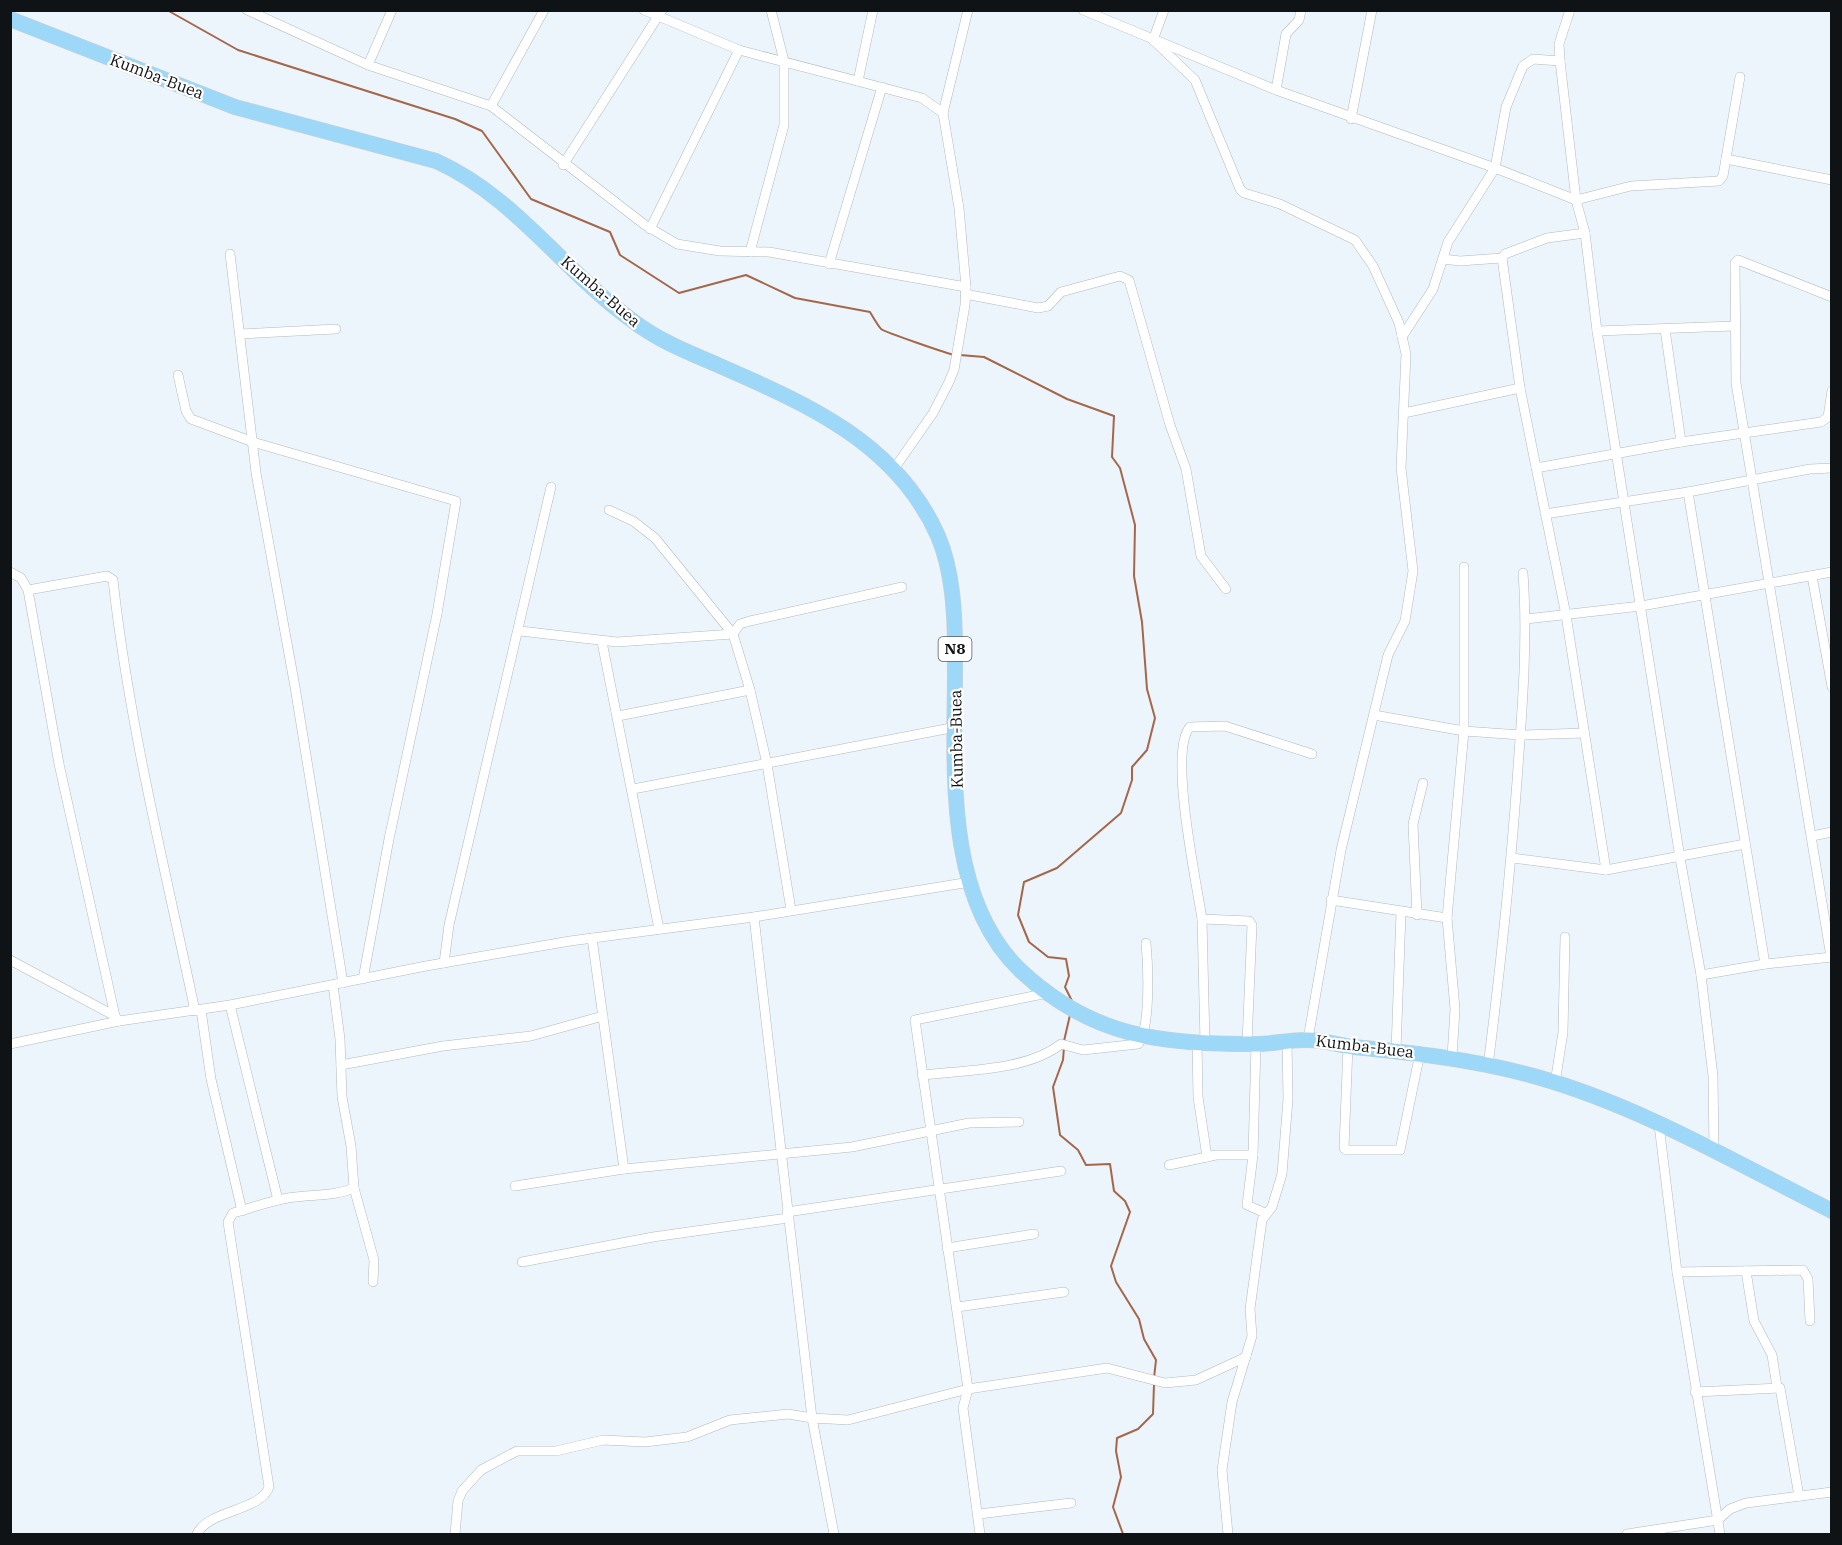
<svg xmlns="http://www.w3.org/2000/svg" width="1842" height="1545" font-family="'IBM Plex Serif',serif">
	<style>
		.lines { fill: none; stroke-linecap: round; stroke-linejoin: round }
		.stream { stroke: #a5664a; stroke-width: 2 }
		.minor-casing { stroke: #b1bac0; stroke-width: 10 }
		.trunk-casing { stroke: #cfd0d0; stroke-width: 16 }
		.minor { stroke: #fff; stroke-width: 9 }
		.trunk { stroke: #9ed8f8; stroke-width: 15 }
		.labels { text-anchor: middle; stroke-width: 4.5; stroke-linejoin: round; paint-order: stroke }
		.shield { fill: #fff; stroke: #585a5b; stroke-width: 1.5 }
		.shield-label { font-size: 15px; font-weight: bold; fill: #101315 }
		.street-label { font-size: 16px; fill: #101315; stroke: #fff }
	</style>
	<rect width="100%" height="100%" fill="#ecf5fb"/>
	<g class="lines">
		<g class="stream">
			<path d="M 167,10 L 238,50 L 455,119 L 482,131 L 531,199 L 610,232 L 620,255 L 679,293 L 746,275 L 795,298 L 870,312 C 873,317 877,324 881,329 C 885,332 948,354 955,355"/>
			<polyline points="960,355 984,357 1067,399 1114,416 1112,457 1120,468 1135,525 1134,576 1142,622 1147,689 1155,718 1147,750 1132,767 1132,780 1121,813 1057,868 1024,882 1018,915 1029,942 1048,957 1066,959 1069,976 1065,987 1072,1001"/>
			<polyline points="1064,1041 1070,1015"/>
			<polyline points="1064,1047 1063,1060 1053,1087 1060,1135 1078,1150 1086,1165 1110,1164 1114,1191 1125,1201 1130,1212 1111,1266 1116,1282 1139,1319 1144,1339 1156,1360 1154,1378"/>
			<polyline points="1123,1534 1113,1507 1121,1477 1116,1451 1117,1438 1138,1429 1153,1414 1154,1384"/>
		</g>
		<g class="minor-casing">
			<g id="minor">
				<polyline points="247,10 368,65 491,106 645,225 677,244 720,251 769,252 966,287"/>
				<polyline points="644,10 739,50 922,98 943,113"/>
				<polyline points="1083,10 1276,90 1495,168 1576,200 1631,186 1719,181 1723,176 1740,77"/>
				<polyline points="1570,10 1559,44 1560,61 1576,200 1585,233 1597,331 1680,858 1701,975 1713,1076 1714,1153"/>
				<polyline points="1153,40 1195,80 1240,189 1244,193 1280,204 1355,240 1373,266 1399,323 1406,354 1401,468 1413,571 1405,621 1388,655 1341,850 1308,1039"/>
				<polyline points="1153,40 1164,10"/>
				<polyline points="368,65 392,10"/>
				<polyline points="858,81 873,10"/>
				<polyline points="1276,90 1286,34 1299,20 1301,10"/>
				<polyline points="491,106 544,10"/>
				<polyline points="1351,119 1372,10"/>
				<polyline points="1726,159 1832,180"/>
				<polyline points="563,165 662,10"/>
				<polyline points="650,229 739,50"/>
				<polyline points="750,252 784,125 784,61 771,10"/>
				<polyline points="230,254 256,473 295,687 343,983"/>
				<polyline points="1502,258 1520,388 1566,615 1606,870"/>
				<polyline points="1443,259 1460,261 1502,258 1505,254 1547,238 1585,233"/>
				<polyline points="829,264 882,87"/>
				<polyline points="965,294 1038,308 1048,306 1061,292 1120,276 1129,280 1170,425 1186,469 1201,556 1226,589"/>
				<polyline points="1665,329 1681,442"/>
				<polyline points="1597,331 1734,326"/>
				<polyline points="240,334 336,329"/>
				<polyline points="1402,337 1433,289 1448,242 1495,168 1506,107 1523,66 1533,59 1560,61"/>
				<polyline points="178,375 186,411 191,419 253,442 456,501 437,614 389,839 363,979"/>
				<polyline points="1404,413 1520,388"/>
				<polyline points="1536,468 1681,442 1821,422 1828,417 1832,391"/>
				<polyline points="894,469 933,413 948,384 954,370 965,305 966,287 959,208 943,113 968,10"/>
				<polyline points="1688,492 1765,964"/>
				<polyline points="609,510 633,521 655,538 733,634 750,690 767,764 791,910"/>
				<polyline points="1545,514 1688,492 1810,469 1832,468"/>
				<polyline points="10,572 21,578 28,590 59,764 115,1016"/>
				<polyline points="1812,576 1832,687"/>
				<path d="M 28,590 L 107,576 L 113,580 C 129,725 165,868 195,1011"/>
				<polyline points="1526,619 1641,606 1832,572"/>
				<polyline points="520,631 617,642 733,634 740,624 750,621 902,587"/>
				<polyline points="602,642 659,929"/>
				<polyline points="1374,715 1464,731 1521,735 1584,733"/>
				<polyline points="618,716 750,690"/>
				<polyline points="633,789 956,727"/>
				<polyline points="1812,836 1832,832"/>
				<polyline points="1512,858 1606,870 1745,844"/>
				<polyline points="1331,900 1447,918"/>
				<polyline points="1417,915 1413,824 1423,783"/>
				<polyline points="754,917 812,1418 848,1420 968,1389 1107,1368 1165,1383 1196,1380 1246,1357"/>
				<polyline points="1202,919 1205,1043"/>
				<polyline points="592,938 624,1169"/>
				<polyline points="1831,957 1736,383 1735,263 1738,260 1832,297"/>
				<polyline points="10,960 115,1016 119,1021 230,1005 426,966 570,941 754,917 970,882"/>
				<polyline points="444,963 449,925 551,487"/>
				<polyline points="1701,975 1765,964 1832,957"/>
				<polyline points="333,985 340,1039 342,1097 351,1146 354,1188 374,1260 373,1282"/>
				<polyline points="230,1005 278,1200"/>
				<polyline points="201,1010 211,1079 242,1211"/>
				<polyline points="1197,1043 1198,1097 1207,1157"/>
				<path d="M 1247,1043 L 1252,925 L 1249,921 L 1202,919 C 1197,885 1168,750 1190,727 L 1225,726 L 1312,754"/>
				<polyline points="10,1044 119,1021"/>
				<polyline points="1256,1044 1253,1155 1247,1205 1265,1213"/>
				<polyline points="1348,1046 1344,1148 1346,1150 1400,1150 1420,1053"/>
				<polyline points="1396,1050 1401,913"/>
				<polyline points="1452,1057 1455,1009 1447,918 1464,731 1464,567"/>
				<polyline points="341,1065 443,1046 531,1036 603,1016"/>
				<path d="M 1488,1066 C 1500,971 1510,877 1517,781 C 1522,712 1528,642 1523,573"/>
				<path d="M 922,1075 C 965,1070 1027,1071 1061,1044 L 1083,1050 L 1138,1044 C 1151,1029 1148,964 1146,943"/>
				<polyline points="1555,1083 1563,1032 1565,937"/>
				<polyline points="1659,1125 1677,1272 1720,1534"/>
				<polyline points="1169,1165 1216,1155 1253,1155"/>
				<polyline points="515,1186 624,1169 852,1147 969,1123 1019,1122"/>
				<polyline points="787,1212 1061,1171"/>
				<polyline points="947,1248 1034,1234"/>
				<polyline points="522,1262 653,1237 788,1218"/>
				<polyline points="1746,1271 1754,1321 1772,1355 1777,1387"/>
				<polyline points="1677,1272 1803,1270 1808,1279 1810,1321"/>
				<polyline points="957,1307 1064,1292"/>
				<polyline points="1695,1392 1780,1388 1799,1496"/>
				<polyline points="979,1514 1071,1503"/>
				<path d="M 197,1534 C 208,1510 261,1511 269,1487 L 228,1222 L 233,1213 C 251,1208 270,1201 288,1198 C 311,1194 333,1197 354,1188"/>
				<polyline points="455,1534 458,1501 462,1491 481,1470 517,1451 556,1451 603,1440 645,1442 687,1437 730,1420 788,1414 812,1418 834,1534"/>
				<polyline points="980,1534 963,1408 968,1389 915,1020 1048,993"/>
				<polyline points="1228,1534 1222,1470 1232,1402 1252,1336 1250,1309 1262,1220 1272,1207 1282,1174 1288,1099 1287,1042"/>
				<polyline points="1627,1534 1718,1520 1730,1509 1746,1503 1832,1492"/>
			</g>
		</g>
		<g class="trunk-casing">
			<path id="trunk" d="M 10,19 L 235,107 L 436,161 C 516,197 563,271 633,321 C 659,341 690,353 720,366 C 807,404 897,443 938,536 C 953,571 955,615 955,652 C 956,754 940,893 1020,970 C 1092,1038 1162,1044 1256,1044 C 1272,1044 1289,1040 1305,1040 C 1321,1039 1337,1045 1353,1047 C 1416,1053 1477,1060 1537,1077 C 1640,1106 1736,1163 1832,1211"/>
		</g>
		<use href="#minor" class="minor"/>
		<use href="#trunk" class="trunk"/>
	</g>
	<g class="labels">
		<rect class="shield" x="938.5" y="637" width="33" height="24" rx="4.5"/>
		<g class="shield-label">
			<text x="955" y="654">N8</text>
		</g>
		<g class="street-label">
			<text transform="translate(157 76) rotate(21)" y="6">Kumba-Buea</text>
			<text transform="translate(601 291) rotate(41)" y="6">Kumba-Buea</text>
			<text transform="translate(956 739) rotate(-91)" y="6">Kumba-Buea</text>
			<text transform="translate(1365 1046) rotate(7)" y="6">Kumba-Buea</text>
		</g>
	</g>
	<rect width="1842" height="1545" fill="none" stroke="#101315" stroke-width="24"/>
</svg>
